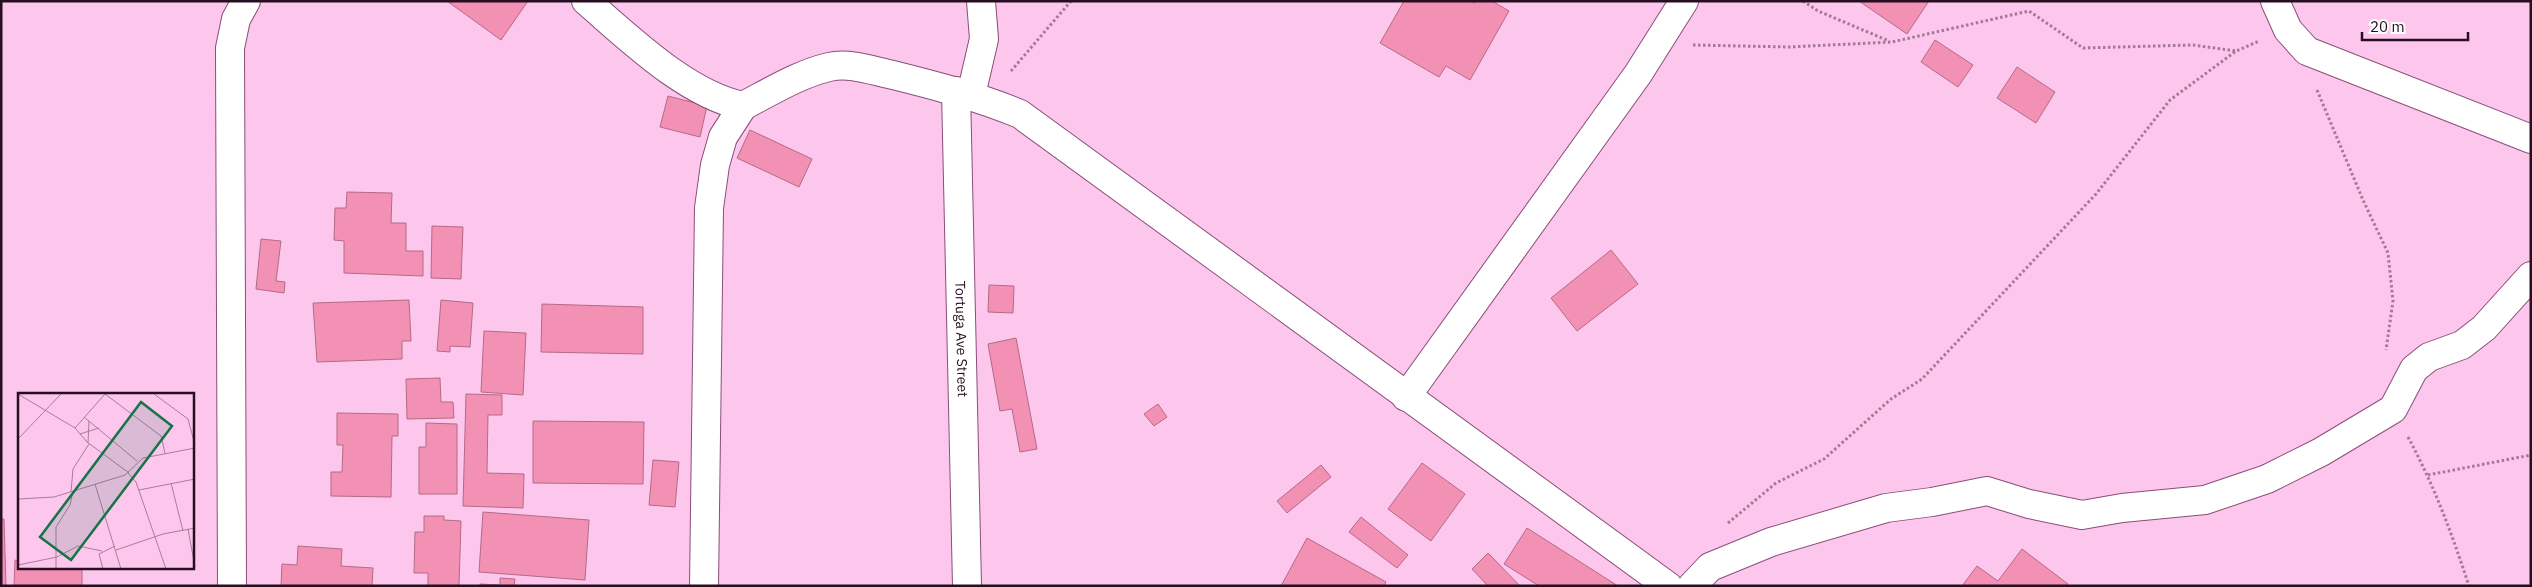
<svg xmlns="http://www.w3.org/2000/svg" width="2532" height="587" font-family="'IBM Plex Sans',sans-serif">
	<style>
		.building { fill: #f391b5; stroke: #b46a85 }
		.lines { fill: none; stroke-linecap: round; stroke-linejoin: round }
		.street-casing { stroke: #894e79; stroke-width: 30 }
		.path { stroke: #a27996; stroke-width: 3; stroke-dasharray: 2.5 2.5; stroke-linecap: butt }
		.street { stroke: #fff; stroke-width: 28 }
		.labels { text-anchor: middle; stroke-width: 5; stroke-linejoin: round; paint-order: stroke }
		.street-label { font-size: 14px; fill: #270f21; stroke: #fbfbfb }
		.inset-road { fill: none; stroke: #a77d9b; stroke-width: 1 }
		.view { fill: #177348; fill-opacity: 0.15; stroke: #177348; stroke-width: 2.5 }
		.inset-edge { fill: none; stroke: #270f21; stroke-width: 2.5 }
	</style>
	<rect width="100%" height="100%" fill="#fdc7ed"/>
	<g class="building">
		<polygon points="447,1 528,1 501,40"/>
		<polygon points="1404,1 1471,1 1475,3 1476,1 1492,1 1509,11 1470,80 1446,66 1439,77 1380,43"/>
		<polygon points="1859,1 1929,1 1907,34"/>
		<polygon points="1935,40 1973,65 1958,87 1921,62"/>
		<polygon points="2017,67 2055,92 2036,123 1997,98"/>
		<polygon points="668,96 707,106 700,137 660,127"/>
		<polygon points="750,130 812,159 799,187 737,158"/>
		<polygon points="347,192 392,193 391,223 406,223 406,251 423,251 423,276 344,273 344,241 334,240 335,208 346,208"/>
		<polygon points="432,226 463,227 461,279 431,278"/>
		<polygon points="261,239 281,241 276,281 285,282 284,293 256,289"/>
		<polygon points="1611,250 1638,284 1577,331 1551,298"/>
		<polygon points="989,285 1014,286 1013,313 988,312"/>
		<polygon points="409,300 411,341 402,341 402,359 317,362 313,303"/>
		<polygon points="441,300 473,303 470,347 450,346 450,352 437,351"/>
		<polygon points="542,304 643,307 643,354 541,352"/>
		<polygon points="484,331 526,333 523,395 481,392"/>
		<polygon points="1016,338 1037,449 1020,452 1012,409 1000,411 988,344"/>
		<polygon points="440,378 441,402 453,402 454,418 407,419 406,379"/>
		<polygon points="466,394 502,395 502,415 488,415 487,473 524,474 523,508 463,506"/>
		<polygon points="1158,404 1167,417 1154,426 1144,414"/>
		<polygon points="337,413 398,414 398,436 392,436 391,497 331,496 331,472 342,472 343,445 337,445"/>
		<polygon points="533,421 644,422 643,484 533,483"/>
		<polygon points="426,423 457,424 457,494 419,494 419,447 426,447"/>
		<polygon points="653,460 679,462 675,507 649,505"/>
		<polygon points="1422,463 1465,494 1431,541 1388,509"/>
		<polygon points="1321,465 1331,477 1287,513 1277,501"/>
		<polygon points="483,512 589,520 585,580 479,572"/>
		<polygon points="424,516 444,516 444,520 461,521 459,585 462,586 428,586 428,573 414,573 415,532 424,532"/>
		<polygon points="1361,517 1408,555 1397,568 1349,532"/>
		<polygon points="1,519 4,519 6,586 1,586"/>
		<polygon points="1527,528 1618,586 1539,586 1504,564"/>
		<polygon points="1307,538 1386,582 1384,586 1281,586"/>
		<polygon points="298,546 342,549 341,566 373,568 372,586 281,586 282,564 297,565"/>
		<polygon points="2022,549 2068,584 2066,586 1962,586 1977,566 1998,581"/>
		<polygon points="1488,553 1520,586 1488,586 1472,569"/>
		<polygon points="15,560 19,561 19,568 82,568 82,586 14,586"/>
		<polygon points="500,578 515,579 514,586 480,586 480,584 500,585"/>
	</g>
	<g class="lines">
		<g class="street-casing">
			<g id="street">
				<path d="M 586,1 C 629,38 686,94 743,106 C 770,92 799,74 829,67 C 850,62 873,71 893,75 C 937,86 979,97 1020,114 L 1668,586"/>
				<polyline points="2275,1 2288,30 2307,51 2531,139"/>
				<path id="s1" d="M 956,91 L 967,586"/>
				<polyline points="971,95 984,39 981,1"/>
				<polyline points="1406,397 1638,74 1684,1"/>
				<polyline points="232,586 230,48 236,19 246,1"/>
				<polyline points="704,586 709,208 715,165 723,137 743,106"/>
				<polyline points="1692,586 1710,567 1771,542 1886,508 1932,502 1987,491 2029,504 2082,515 2122,508 2205,500 2267,479 2321,452 2393,409 2414,369 2429,357 2462,345 2484,328 2531,276"/>
			</g>
		</g>
		<g class="path">
			<polyline points="1803,1 1818,11 1889,41"/>
			<polyline points="1693,45 1789,47 1892,42 2029,11 2083,48 2193,45 2236,51"/>
			<polyline points="1011,71 1071,1"/>
			<polyline points="2317,90 2363,200 2388,253 2393,301 2386,350"/>
			<path d="M 2408,437 C 2434,485 2452,534 2469,586"/>
			<polyline points="2428,475 2531,455"/>
			<polyline points="1728,523 1776,483 1824,459 1891,399 1922,379 2096,194 2170,100 2236,51 2259,41"/>
		</g>
		<use href="#street" class="street"/>
	</g>
	<g class="labels">
		<g class="street-label">
			<text dy="5" stroke="none"><textPath href="#s1" startOffset="248">Tortuga Ave Street</textPath></text>
		</g>
	</g>
	<g transform="translate(18 393)">
		<rect width="176" height="176" fill="#fdc7ed"/>
		<path class="inset-road" d="M 0,1 L 57,35 L 69,49 L 111,80M 87,1 L 143,43 L 147,60M 136,1 L 170,26 L 177,52M 66,24 L 119,68M 57,35 L 87,1M 62,41 L 81,35M 0,46 L 43,1M 70,50 L 71,28M 110,80 L 118,89 L 148,176M 153,90 L 165,138M 77,91 L 103,176M 121,97 L 177,86M 53,99 L 55,76 L 71,51M 0,106 L 36,104 L 107,82 L 125,65 L 177,55M 170,136 L 177,174M 98,157 L 145,141 L 177,135M 0,172 L 39,164 L 60,153 L 84,158M 38,176 L 38,134 L 52,112 L 55,98M 85,176 L 81,161 L 97,153"/>
		<path class="view" d="M 123,9 L 154,33 L 53,167 L 22,144 Z"/>
		<rect width="176" height="176" class="inset-edge"/>
	</g>
	<rect width="2532" height="587" fill="none" stroke="#270f21" stroke-width="5"/>
	<path d="M2362 32v8h106v-8" fill="none" stroke="#270f21" stroke-width="2.5"/>
	<text x="2370" y="32" font-size="15" fill="#270f21" stroke="#fbfbfb" stroke-width="4" paint-order="stroke">20 m</text>
</svg>
